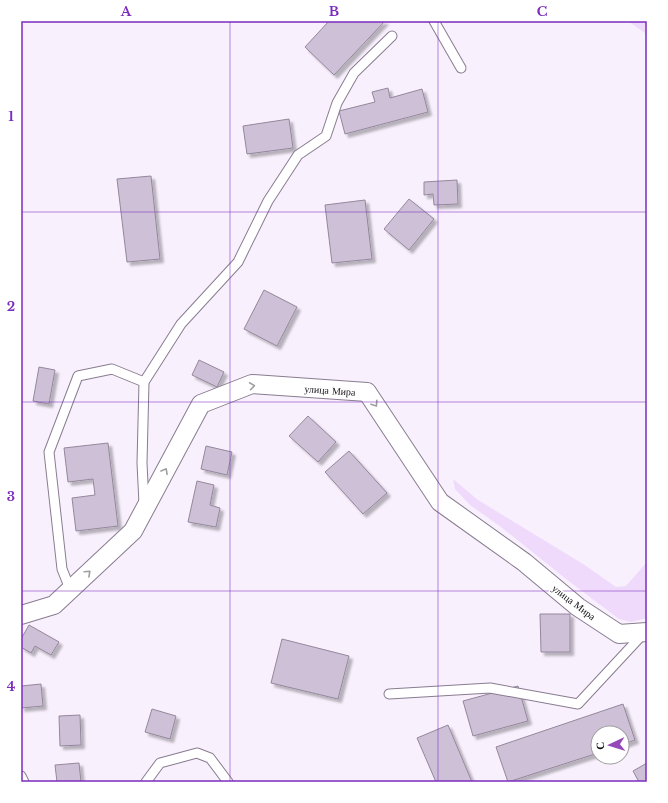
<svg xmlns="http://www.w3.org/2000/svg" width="668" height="803" font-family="'Libre Baskerville',serif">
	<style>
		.green { fill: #efdafb }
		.building { fill: #cec0d6; stroke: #94879c; filter: url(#shadow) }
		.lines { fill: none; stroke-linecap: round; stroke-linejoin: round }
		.lane-casing { stroke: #897c90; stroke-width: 11 }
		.street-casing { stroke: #897c90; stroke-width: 20 }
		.lane { stroke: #fff; stroke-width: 9 }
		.street { stroke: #fff; stroke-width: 18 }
		.oneway { stroke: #a09ea1 }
		.grid { fill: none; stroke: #7b2cbf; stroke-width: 1; stroke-opacity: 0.55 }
		.labels { text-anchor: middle; stroke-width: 3; stroke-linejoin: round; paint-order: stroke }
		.street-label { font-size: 10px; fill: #110d14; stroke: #fff }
		.neatline { fill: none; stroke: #7b2cbf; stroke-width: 1.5 }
		.grid-label { font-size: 13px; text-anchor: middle; font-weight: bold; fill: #7b2cbf }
	</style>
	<defs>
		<filter id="shadow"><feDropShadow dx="3.5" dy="3.5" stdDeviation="1" flood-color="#0004"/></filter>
	</defs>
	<rect width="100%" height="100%" fill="#f8f0fd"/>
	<g class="green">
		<polygon points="628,21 647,21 647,40 645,33"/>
		<polygon points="453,479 478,500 583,564 616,587 626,586 647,562 647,618 631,622 619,619 566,579 501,527 470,505 455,489"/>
	</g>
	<g class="building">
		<polygon points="329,21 385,21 334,75 305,47"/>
		<polygon points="388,88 390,98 422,89 428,112 345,134 339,111 375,102 372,92"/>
		<polygon points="289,119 293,148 247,154 243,126"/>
		<polygon points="151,176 160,259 127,262 117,179"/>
		<polygon points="457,180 458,204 434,205 433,194 424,195 424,182"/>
		<polygon points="409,199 434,219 409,250 384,229"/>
		<polygon points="365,200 372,259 332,263 325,205"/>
		<polygon points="264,290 297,307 277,346 244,329"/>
		<polygon points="199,360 224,372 217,387 192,375"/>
		<polygon points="39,367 55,370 49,404 33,401"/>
		<polygon points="308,416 336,442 318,462 289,436"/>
		<polygon points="108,443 118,526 76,531 72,498 95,495 93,479 68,482 64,448"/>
		<polygon points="206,446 232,452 227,475 201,469"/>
		<polygon points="349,451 387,493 363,514 325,472"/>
		<polygon points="197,481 214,485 210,505 220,508 216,527 188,522"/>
		<polygon points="540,614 570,614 570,652 541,652"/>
		<polygon points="29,625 59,642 51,655 35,646 31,653 21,647 21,639"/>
		<polygon points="282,639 349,656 338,699 271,683"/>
		<polygon points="41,684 43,706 21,708 21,686"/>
		<polygon points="518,686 528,721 473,736 463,701"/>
		<polygon points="623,704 635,740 622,745 622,733 598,733 598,753 508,782 496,747"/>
		<polygon points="152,709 176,716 170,739 145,732"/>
		<polygon points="80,715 81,745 60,746 59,716"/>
		<polygon points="448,725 472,782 436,782 417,738"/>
		<polygon points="79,763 81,782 57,782 55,765"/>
		<polygon points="647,763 647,782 639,782 633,771"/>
	</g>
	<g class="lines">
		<g class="lane-casing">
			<g id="lane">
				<polyline points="434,21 461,68"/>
				<polyline points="144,504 142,463 144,382 181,324 238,262 268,201 298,155 326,136 337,103 354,73 392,36"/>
				<polyline points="70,589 62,569 49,452 78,376 112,369 144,382"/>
				<polyline points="389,694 490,688 578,704 643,634"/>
				<polyline points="21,776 24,782"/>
				<polyline points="146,782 160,763 197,753 210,758 228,782"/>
			</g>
		</g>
		<g class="street-casing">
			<polyline id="street" points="21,615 54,605 133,531 201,404 252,384 367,392 440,502 524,562 578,607 619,634 647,632"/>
		</g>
		<use href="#lane" class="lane"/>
		<use href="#street" class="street"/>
	</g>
	<defs><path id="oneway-chevron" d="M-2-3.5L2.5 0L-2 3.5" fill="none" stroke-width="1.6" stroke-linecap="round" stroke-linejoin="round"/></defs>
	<g class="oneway">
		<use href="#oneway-chevron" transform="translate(252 386) rotate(-8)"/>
		<use href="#oneway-chevron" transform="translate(375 404) rotate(57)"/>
		<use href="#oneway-chevron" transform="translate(165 471) rotate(-61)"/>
		<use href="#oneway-chevron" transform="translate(88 573) rotate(-43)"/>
	</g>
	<path class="grid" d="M 230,21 L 230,782M 438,21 L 438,782M 21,212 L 647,212M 21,402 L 647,402M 21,591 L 647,591"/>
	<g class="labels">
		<g class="street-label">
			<text transform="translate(330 390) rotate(4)" y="4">улица Мира</text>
			<text transform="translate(574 602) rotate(37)" y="4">улица Мира</text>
		</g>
	</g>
	<rect width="668" height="803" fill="none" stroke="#ffffff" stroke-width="44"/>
	<g transform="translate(610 745) rotate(266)"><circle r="19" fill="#ffffff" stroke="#a09ea1"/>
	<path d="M0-3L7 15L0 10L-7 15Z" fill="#9548ba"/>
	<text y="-6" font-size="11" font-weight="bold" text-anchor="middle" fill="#110d14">С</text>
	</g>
	<rect x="22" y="22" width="624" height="759" class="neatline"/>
	<g class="grid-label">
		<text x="126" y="16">A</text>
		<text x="334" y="16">B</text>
		<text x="542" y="16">C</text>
		<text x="11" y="121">1</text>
		<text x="11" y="311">2</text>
		<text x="11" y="501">3</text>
		<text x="11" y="691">4</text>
	</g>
</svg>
